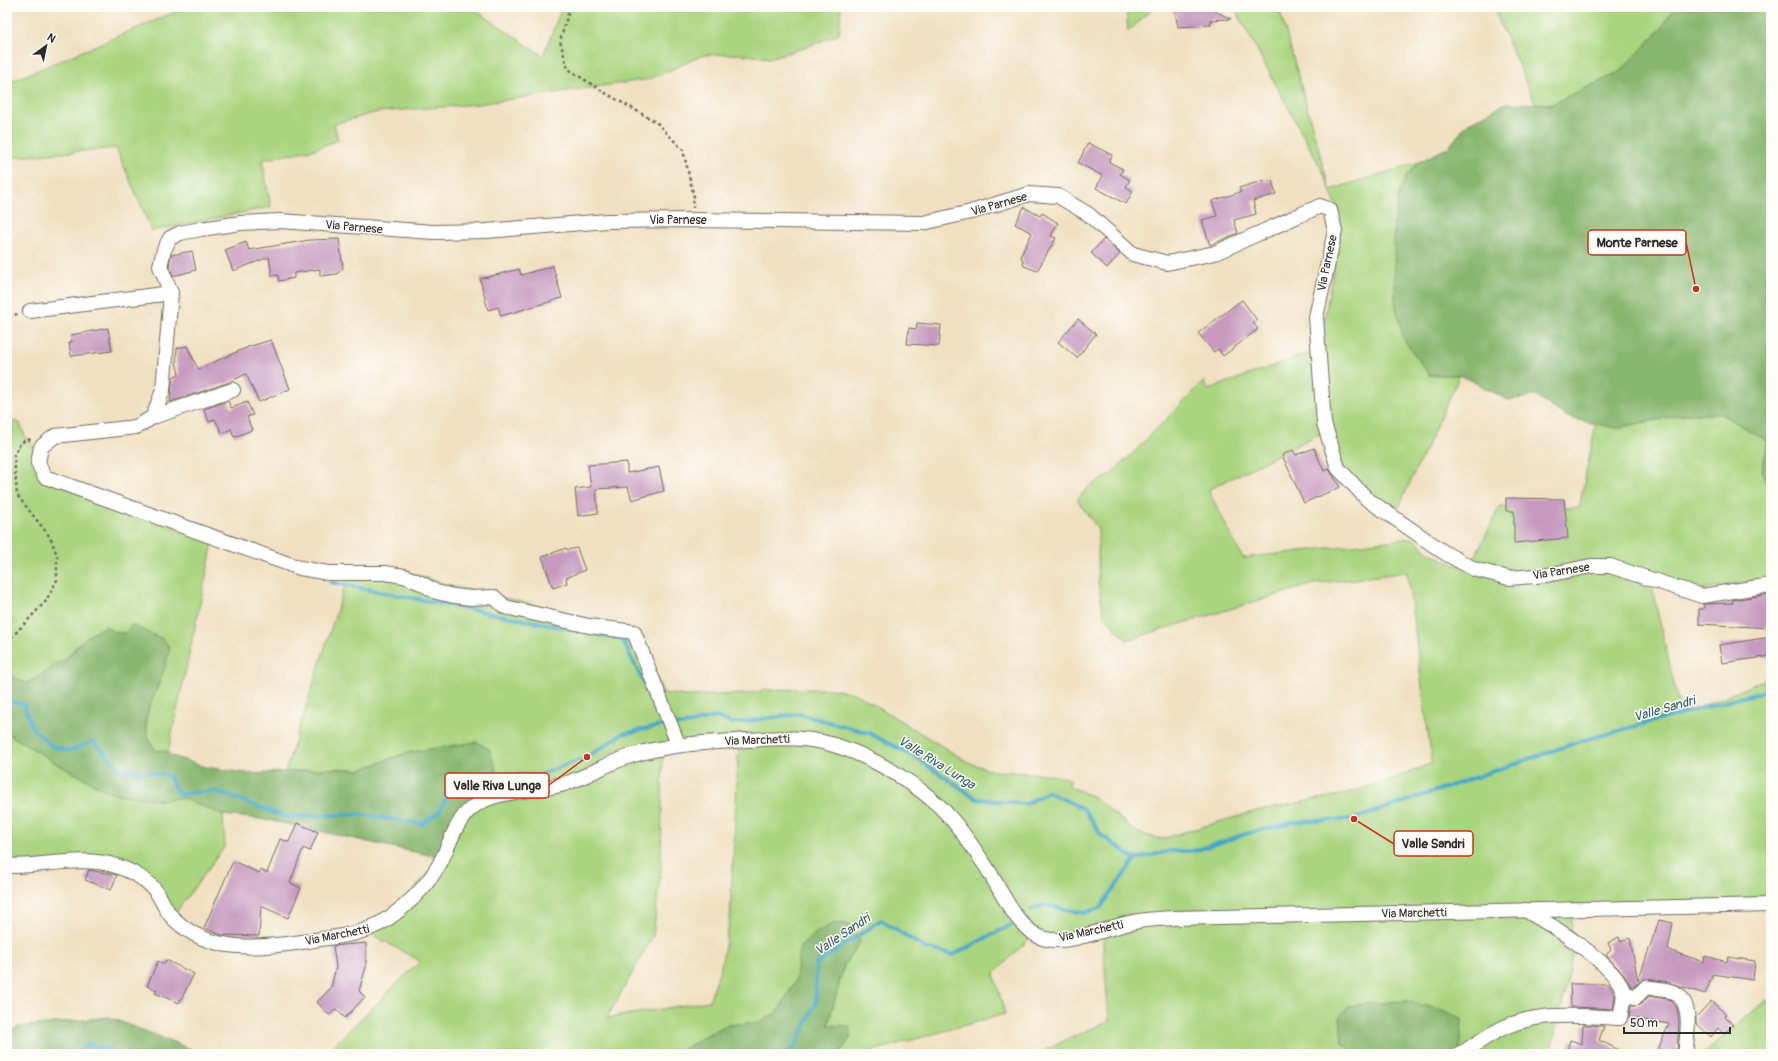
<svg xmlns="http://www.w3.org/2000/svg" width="1778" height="1061" font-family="Pangolin,sans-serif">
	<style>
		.green { fill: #aad47f; stroke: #6a8055; fill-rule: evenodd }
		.forest { fill: #87b66e; stroke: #59704c }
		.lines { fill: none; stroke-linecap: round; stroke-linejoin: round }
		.stream { stroke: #45a7c4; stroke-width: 4 }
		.building { fill: #c69abf }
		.minor-casing { stroke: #706a60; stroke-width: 16 }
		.path { stroke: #706a60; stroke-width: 2.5; stroke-dasharray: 3 3; stroke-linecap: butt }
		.minor { stroke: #fff; stroke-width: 14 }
		.labels { text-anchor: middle; stroke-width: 3; stroke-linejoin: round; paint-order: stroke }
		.street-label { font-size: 12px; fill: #2b2b2b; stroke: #fdfcf7 }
		.water-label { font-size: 13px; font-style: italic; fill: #355d68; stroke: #fdfcf7 }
		.leader { fill: none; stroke: #c8321e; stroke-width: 1.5 }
		.callout-dot { fill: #c8321e; stroke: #fdfcf7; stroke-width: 1.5 }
		.callout { fill: #fdfcf7; stroke: #c8321e; stroke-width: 1.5 }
		.callout-label { font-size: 13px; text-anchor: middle; font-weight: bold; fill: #2b2b2b }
	</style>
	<rect width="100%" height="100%" fill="#fdfcf7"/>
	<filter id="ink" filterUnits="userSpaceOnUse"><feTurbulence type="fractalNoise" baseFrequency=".025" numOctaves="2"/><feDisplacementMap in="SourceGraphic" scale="8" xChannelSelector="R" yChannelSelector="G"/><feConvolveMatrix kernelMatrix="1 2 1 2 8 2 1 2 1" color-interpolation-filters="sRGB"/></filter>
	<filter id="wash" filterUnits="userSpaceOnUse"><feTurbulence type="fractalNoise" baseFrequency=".012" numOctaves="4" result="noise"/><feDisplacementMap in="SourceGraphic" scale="16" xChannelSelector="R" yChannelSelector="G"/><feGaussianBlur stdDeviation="0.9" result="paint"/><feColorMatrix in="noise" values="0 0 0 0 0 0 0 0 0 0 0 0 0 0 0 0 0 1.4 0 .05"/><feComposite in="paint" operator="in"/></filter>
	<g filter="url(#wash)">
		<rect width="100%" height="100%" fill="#f0e0c1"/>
		<g class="green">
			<polygon points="187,7 471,7 543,56 562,7 841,7 839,34 804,48 770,58 737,54 704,55 650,79 478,104 378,112 334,124 338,140 315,149 262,160 271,207 152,231 116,148 7,158 7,83"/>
			<polygon points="1126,7 1154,7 1128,32"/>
			<path d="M 1234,7 L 1279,7 L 1330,190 L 1419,162 L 1406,177 L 1394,223 L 1395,253 L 1429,375 L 1460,375 L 1392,521 L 1357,494 L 1325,431 L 1208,490 L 1243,558 L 1412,538 L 1432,554 L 1455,565 L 1471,565 L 1500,506 L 1579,508 L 1596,424 L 1616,428 L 1685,414 L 1721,414 L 1768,441 L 1762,472 L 1771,493 L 1771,578 L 1703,590 L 1654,577 L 1652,588 L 1681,715 L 1771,677 L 1771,905 L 1573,911 L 1571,931 L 1576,934 L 1568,979 L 1550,1054 L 1460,1054 L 1407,1001 L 1364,1004 L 1348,1007 L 1342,1043 L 1354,1054 L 1048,1054 L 1046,1049 L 1109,1021 L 1102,929 L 1061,938 L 1035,933 L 994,974 L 1005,1014 L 862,1054 L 839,1054 L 851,1037 L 828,1025 L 844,965 L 860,941 L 800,948 L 796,980 L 778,1012 L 760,1022 L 727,1025 L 705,1036 L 677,1054 L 325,1054 L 420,961 L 364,930 L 385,921 L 442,858 L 477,742 L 406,753 L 360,770 L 336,768 L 285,772 L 351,566 L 387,566 L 455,587 L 477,591 L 634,630 L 664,693 L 686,696 L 745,694 L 766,690 L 801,689 L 831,689 L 855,693 L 968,762 L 993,771 L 1046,774 L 1068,778 L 1071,781 L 1069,781 L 1070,787 L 1092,796 L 1138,833 L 1161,839 L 1256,811 L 1344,794 L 1386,782 L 1432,763 L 1407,572 L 1314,584 L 1127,640 L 1104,616 L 1098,582 L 1098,529 L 1077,500 L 1087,488 L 1110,475 L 1132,454 L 1204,381 L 1207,390 L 1319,349 L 1342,221 L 1324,174 ZM 739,740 L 730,919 L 721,967 L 709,1001 L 607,1018 L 653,936 L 661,868 L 663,747 Z"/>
			<polygon points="1493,7 1674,7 1662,28 1620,72 1552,104 1535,103"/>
			<polygon points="7,420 20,423 24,434 38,453 47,475 213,543 168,752 155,750 149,741 145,720 147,710 161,680 124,633 114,632 78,644 64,661 54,664 46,672 27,683 16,680 8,672"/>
			<polygon points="7,733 59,765 158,800 182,798 223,815 225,846 174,915 126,867 7,863"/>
			<polygon points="1771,1000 1771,1054 1703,1054 1765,1001"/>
		</g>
		<g class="forest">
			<polygon points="1674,7 1771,7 1771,493 1762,472 1768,441 1721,414 1685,414 1616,428 1569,418 1535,396 1508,400 1460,375 1429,375 1403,338 1395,303 1394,223 1398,197 1406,177 1419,162 1449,147 1467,124 1506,103 1552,104 1620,72 1662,28"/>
			<path d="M 132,625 L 163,639 L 170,648 C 167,658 165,670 160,681 C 150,707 137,723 155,750 L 168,752 L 172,756 L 205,767 L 253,774 L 336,768 L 360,770 L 406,753 L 477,742 L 489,749 L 499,778 L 498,795 L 474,805 L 442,858 L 268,820 L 223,815 L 182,798 L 158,800 L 110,793 L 59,765 L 7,733 L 7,658 C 9,674 10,678 27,683 L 46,672 L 54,664 L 64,661 L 86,637 L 105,626 L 114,632 L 124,633 Z"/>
			<polygon points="835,923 852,925 860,942 844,965 828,1025 849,1026 851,1037 839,1054 677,1054 705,1036 727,1025 760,1022 778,1012 796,980 799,948 818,931"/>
			<polygon points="1407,1001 1443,1010 1462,1019 1460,1054 1354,1054 1342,1043 1340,1017 1348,1007 1364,1004"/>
			<polygon points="109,1017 204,1054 7,1054 7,1033 18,1027"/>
		</g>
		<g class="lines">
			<g class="stream">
				<polyline points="330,582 622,639 658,711"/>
				<polyline points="7,701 24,704 32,728 52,746 70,751 93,741 120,769 168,775 178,794 215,791 286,817 358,814 422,824 439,812 456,780 483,773 537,776 587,757 622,734 665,725 682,725 716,717 732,723 799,714 869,733 915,757 977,799 1026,804 1048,792 1084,809 1101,835 1135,859"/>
				<polyline points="1031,910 1043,905 1084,913 1100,908 1135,859 1170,851 1194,851 1246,834 1295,822 1354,819 1581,741 1765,691 1771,688"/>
				<polyline points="75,1054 89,1044 118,1054"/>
				<polyline points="784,1054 794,1048 816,1003 816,964 881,920 925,948 953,955 1011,925"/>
			</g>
		</g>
		<g id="blocks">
			<g class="building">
				<polygon points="1174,7 1213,7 1213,10 1231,19 1210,20 1211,25 1178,27"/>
				<polygon points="1088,143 1112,155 1109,162 1123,169 1120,174 1130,180 1126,187 1133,191 1126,204 1096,188 1103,176 1078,163"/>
				<polygon points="1264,180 1265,182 1272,180 1276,194 1253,201 1256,214 1234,220 1238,233 1210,245 1202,220 1217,216 1212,201 1241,192 1239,188"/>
				<polygon points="1024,207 1040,216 1042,213 1058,223 1051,236 1056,238 1037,271 1024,266 1021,255 1032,233 1015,224"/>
				<polygon points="339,239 343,268 337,274 320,276 320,269 294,273 294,278 279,281 278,275 272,276 269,257 233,271 225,250 246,242 249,250 310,240"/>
				<polygon points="1104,239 1120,254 1107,268 1091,253"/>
				<polygon points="192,251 196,270 173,276 169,265 171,255"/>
				<polygon points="553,266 562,298 501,316 498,307 488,310 480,279 519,269 521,275"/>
				<polygon points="1242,300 1257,320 1253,323 1258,329 1223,356 1218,349 1214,352 1198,333"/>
				<polygon points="1078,319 1096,334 1077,358 1058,342"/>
				<polygon points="917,323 941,325 939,346 907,344 909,328 916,329"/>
				<polygon points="108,328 112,351 71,356 69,343 72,342 71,335"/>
				<polygon points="271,340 290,389 259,402 246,374 227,383 170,402 173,377 179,374 176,362 177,348 187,346 198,369 248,347"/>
				<polygon points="228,401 231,408 247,402 253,415 247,417 252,430 234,437 231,429 222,433 215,419 209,422 204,409"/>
				<polygon points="1314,448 1324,471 1329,469 1340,487 1304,503 1282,455 1293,450 1296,455"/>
				<polygon points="627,462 627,473 659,467 664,491 632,500 628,487 596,489 598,513 578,516 575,489 591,487 588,465"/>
				<polygon points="1506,498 1564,499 1568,538 1514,543 1514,511 1506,511"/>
				<polygon points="566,548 567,550 577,548 585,570 566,578 567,583 553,588 542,557"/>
				<polygon points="1771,594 1771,606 1767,607 1771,628 1699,624 1699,609 1704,609 1703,604 1733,603 1732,600"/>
				<polygon points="1771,637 1771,656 1722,663 1719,645"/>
				<polygon points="297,823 318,832 310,851 303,848 290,883 301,888 288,918 261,906 259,936 222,935 204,928 233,861 259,873 261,870 267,873 280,839 289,842"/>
				<polygon points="89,870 117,875 111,890 85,880"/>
				<polygon points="1659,920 1673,923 1668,950 1704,962 1705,956 1727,962 1728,957 1755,961 1753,980 1713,974 1705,994 1664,981 1644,979 1633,987 1630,985 1624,975 1606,955 1611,950 1608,943 1619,937 1620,941 1630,938 1638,981"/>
				<polygon points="366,943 366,967 359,991 365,997 345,1018 336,1009 329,1015 317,1002 331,988 336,967 333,946"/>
				<polygon points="166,960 194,974 179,1003 155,993 157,990 147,986 158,961 164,964"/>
				<polygon points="1570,984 1609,984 1615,995 1613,1009 1571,1007"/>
				<polygon points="1649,996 1671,1000 1677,1009 1679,1022 1677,1054 1656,1054 1669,1024 1629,1017 1631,1006 1636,1006 1641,1004"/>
				<polygon points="1711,1001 1726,1014 1725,1016 1733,1024 1724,1034 1718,1028 1711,1037 1696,1023 1696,1017"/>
				<polygon points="1583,1025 1604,1026 1599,1040 1627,1054 1566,1054 1570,1040 1582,1044"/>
			</g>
		</g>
	</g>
	<g filter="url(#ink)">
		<use href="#blocks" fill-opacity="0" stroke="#706a60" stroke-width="1"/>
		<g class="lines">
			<g class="minor-casing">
				<g id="minor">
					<polyline points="30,311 171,293"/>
					<polyline points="233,390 153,417 163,390 171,293 160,266 164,250 170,238 180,233 201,229 241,223 280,221 433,232 486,231 607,221 693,220 923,223 971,212 1029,194 1058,196 1088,214 1133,254 1167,263 1215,253 1320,206 1330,210 1335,231 1316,317 1324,423 1338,468 1367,499 1445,553 1474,569 1509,578 1547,575 1591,566 1610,566 1702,596 1771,585"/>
					<polyline points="153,417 136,427 55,436 41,447 38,463 45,477 300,568 328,573 385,573 404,576 421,583 436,592 454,596 471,598 494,597 505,607 589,626 634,632 678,744"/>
					<path d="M 7,866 C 40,867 84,855 116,866 C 132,871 151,881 159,896 C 164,904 167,913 174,919 C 210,955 263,948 309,941 C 325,938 341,937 356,933 C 389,925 422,894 439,865 C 449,847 455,820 473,807 C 496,789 536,792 564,784 C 586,777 606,764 627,757 C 664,745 697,743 735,741 C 757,739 780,737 803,739 C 849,743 902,773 936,803 C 955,820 969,842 983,862 C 1000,886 1016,932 1046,939 C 1071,945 1113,925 1139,921 C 1150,919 1162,919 1173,918 L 1771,905"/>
					<path d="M 1624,992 L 1635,998 L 1646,987 C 1655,989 1670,989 1677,994 C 1693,1005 1687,1037 1685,1054"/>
					<path d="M 1460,1054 C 1475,1045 1489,1034 1505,1027 C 1541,1011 1581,1016 1620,1018 C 1621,1011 1625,998 1623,991 C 1615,964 1550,924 1525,910"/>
				</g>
			</g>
			<g class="path">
				<polyline points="570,7 560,41 568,69 607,94 656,122 683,150 694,197 693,208"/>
				<polyline points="7,310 9,316 18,314"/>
				<polyline points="7,642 46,601 57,580 57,555 50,537 17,495 14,455 21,442 31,439"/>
			</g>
			<use href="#minor" class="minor"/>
		</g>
	</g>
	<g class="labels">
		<g class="street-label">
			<text transform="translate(999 204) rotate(-16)" y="4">Via Parnese</text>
			<text x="678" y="224">Via Parnese</text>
			<text transform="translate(354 227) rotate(5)" y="4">Via Parnese</text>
			<text transform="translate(1327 263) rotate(-78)" y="4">Via Parnese</text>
			<text transform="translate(1561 571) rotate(-9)" y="4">Via Parnese</text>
			<text transform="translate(757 740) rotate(-2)" y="4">Via Marchetti</text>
			<text transform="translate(1414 913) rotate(-1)" y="4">Via Marchetti</text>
			<text transform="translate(1091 931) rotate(-12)" y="4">Via Marchetti</text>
			<text transform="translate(337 935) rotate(-11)" y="4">Via Marchetti</text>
		</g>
		<g class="water-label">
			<text transform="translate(1664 708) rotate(-16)" y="5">Valle Sandri</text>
			<text transform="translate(937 762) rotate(32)" y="5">Valle Riva Lunga</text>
			<text transform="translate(842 934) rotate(-34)" y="5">Valle Sandri</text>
		</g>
	</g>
	<path class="leader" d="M1696 289L1686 242M587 757L549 785M1354 819L1394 844"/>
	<g class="callout-dot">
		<circle cx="1696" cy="289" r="4"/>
		<circle cx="587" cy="757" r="4"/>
		<circle cx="1354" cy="819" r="4"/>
	</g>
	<g class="callout">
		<rect x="1588" y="230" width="98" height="25" rx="4"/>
		<rect x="445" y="773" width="104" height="25" rx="4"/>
		<rect x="1394" y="831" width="79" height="25" rx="4"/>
	</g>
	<g class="callout-label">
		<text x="1637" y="247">Monte Parnese</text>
		<text x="497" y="790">Valle Riva Lunga</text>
		<text x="1433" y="848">Valle Sandri</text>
	</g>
	<rect width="1778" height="1061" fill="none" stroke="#fdfcf7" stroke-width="24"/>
	<g transform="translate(46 46) rotate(33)" stroke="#fdfcf7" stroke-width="3" paint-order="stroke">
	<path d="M0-3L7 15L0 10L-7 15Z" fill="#2b2b2b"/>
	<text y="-6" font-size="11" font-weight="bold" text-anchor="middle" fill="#2b2b2b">N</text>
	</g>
	<path d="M1624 1027v6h106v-6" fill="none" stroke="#2b2b2b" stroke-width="2"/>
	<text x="1630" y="1027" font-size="12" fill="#2b2b2b" stroke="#fdfcf7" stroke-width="3" paint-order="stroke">50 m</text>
</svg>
